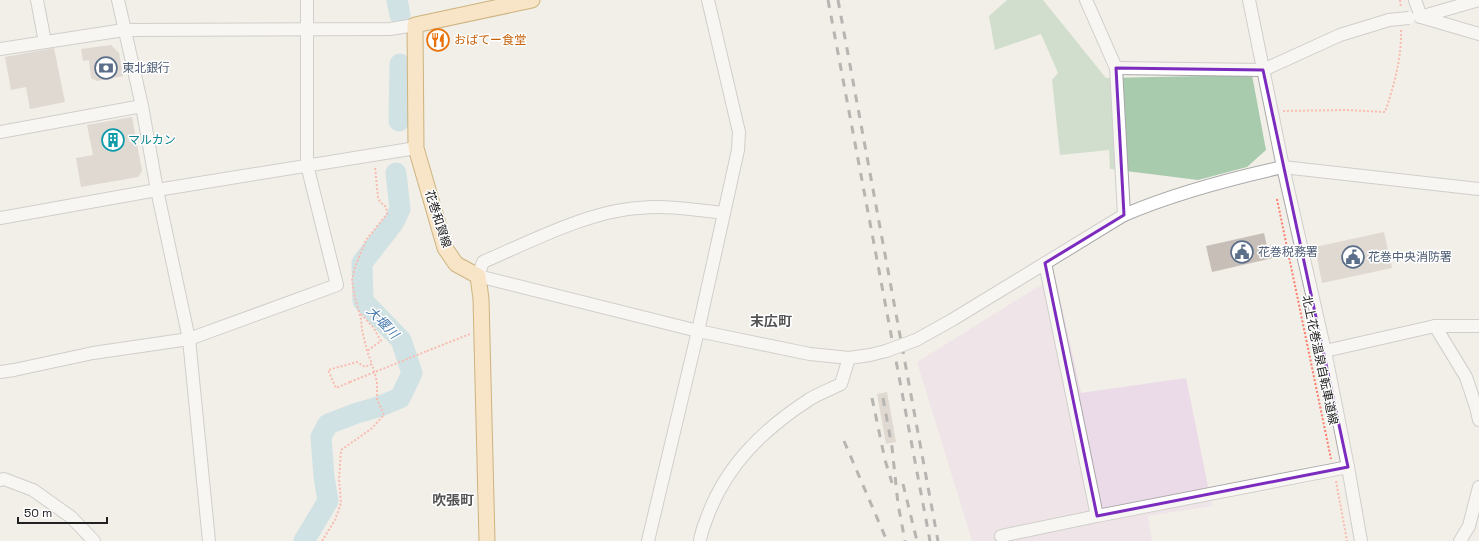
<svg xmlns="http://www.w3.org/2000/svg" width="1479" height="541" font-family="'Space Grotesk','Noto Sans JP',sans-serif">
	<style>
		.industrial { fill: #ebdae8 }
		.cemetery { fill: #a8cbae }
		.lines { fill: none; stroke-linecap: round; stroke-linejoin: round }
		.river { stroke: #a8d3e0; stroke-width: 21 }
		.building { fill: #c7beb7 }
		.minor-casing { stroke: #a8a8a8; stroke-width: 14 }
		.major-casing { stroke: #9f6c00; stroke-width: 17 }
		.path { stroke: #fe7e6d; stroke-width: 2; stroke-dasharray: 2 2; stroke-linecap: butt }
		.minor { stroke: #fff; stroke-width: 12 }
		.major { stroke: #fed7a0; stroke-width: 15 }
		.rail { stroke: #6f6f6f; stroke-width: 3; stroke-dasharray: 8 8; stroke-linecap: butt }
		.minor-bridge-casing { stroke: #a8a8a8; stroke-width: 14; stroke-linecap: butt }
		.path-bridge { stroke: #fe7e6d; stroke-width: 2; stroke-dasharray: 2 2; stroke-linecap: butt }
		.minor-bridge { stroke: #fff; stroke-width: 12 }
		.marked { fill: none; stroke: #7b2cbf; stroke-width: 3; stroke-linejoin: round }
		.labels { text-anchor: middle; stroke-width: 3; stroke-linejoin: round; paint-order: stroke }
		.food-label { font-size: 12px; fill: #c56008; stroke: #fff; text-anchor: start }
		.service-label { font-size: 12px; fill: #4e5e75; stroke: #fff; text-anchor: start }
		.culture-label { font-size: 12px; fill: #0d838f; stroke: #fff; text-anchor: start }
		.street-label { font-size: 12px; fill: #212121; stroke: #fff }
		.water-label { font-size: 13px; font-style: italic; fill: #4679ad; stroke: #fff }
		.quarter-label { font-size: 14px; font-weight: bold; fill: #545454; stroke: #fff }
	</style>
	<rect width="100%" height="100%" fill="#f2efe8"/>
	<polygon class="industrial" points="1055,276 1081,393 1186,378 1212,506 1148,516 1152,541 972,541 917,362"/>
	<polygon class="cemetery" points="1007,0 1043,0 1106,78 1252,75 1266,150 1247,167 1198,180 1110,169 1109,150 1060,155 1052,80 1058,73 1041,34 995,50 989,16"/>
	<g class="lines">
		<g class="river">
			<polyline points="397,0 400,15"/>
			<polyline points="399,121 400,64"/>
			<polyline points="304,541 328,501 324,477 321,437 328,424 357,413 378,407 400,398 412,373 401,340 363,301 362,263 394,222 400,209 396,173"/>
		</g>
	</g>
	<g class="building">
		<polygon points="111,45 119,53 123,76 97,81 91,78 89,60 83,61 81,49"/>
		<polygon points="54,48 65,102 30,109 26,87 11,90 5,57"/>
		<polygon points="132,117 142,171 138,177 81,187 76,158 93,155 87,125"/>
		<polygon points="1384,232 1392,268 1322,283 1315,247"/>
		<polygon points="1264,233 1267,246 1274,245 1277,257 1212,272 1206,246"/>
		<polygon points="887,392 896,442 886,444 877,394"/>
	</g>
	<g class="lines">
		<g class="minor-casing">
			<g id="minor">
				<polyline points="37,0 45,42"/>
				<polyline points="118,0 142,106 157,190 189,339 209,541"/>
				<polyline points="1086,0 1116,68 1124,215"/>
				<polyline points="1249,0 1283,167 1479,189"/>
				<polyline points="1415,0 1421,17 1479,34"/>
				<polyline points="1420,17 1479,0"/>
				<polyline points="0,49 124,30 390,29 415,25"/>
				<polyline points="1116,68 1263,70 1340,35 1389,20"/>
				<polyline points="0,132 142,106"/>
				<path d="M 724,213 C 696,210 667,205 639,208 C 589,211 529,242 483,262 L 478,276 L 698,331 L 810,354 L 849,358 L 870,355 L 886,351"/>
				<polyline points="0,218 157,190 416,148"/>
				<polyline points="1045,263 1097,516 1348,467"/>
				<polyline points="1435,326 1466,377 1476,407 1479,420"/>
				<path d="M 916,340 L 952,320 L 1124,215 C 1175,193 1229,179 1283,167 L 1325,351 L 1348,467 L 1361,541"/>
				<polyline points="1325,351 1435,326 1479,326"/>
				<polyline points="0,372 14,370 93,353 189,339 337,285 307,165 307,0"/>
				<polyline points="0,480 4,479 33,490 71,517 94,541"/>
				<polyline points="1001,536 1097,516"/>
				<polyline points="648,541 698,331 738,150 739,132 708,0"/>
				<path d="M 700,541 C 701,532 705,523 708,515 C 727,464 765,428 810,399 C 820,393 831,389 841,384 L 849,358"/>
				<polyline points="1460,541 1469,526 1479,487"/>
			</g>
		</g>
		<g class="major-casing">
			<polyline id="major" points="487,541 481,299 478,276 456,264 445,248 416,148 415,25 532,0"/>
		</g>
		<g class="path">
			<polyline points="1400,0 1401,7"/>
			<path d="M 1283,111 L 1346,110 L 1385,112 C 1394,86 1402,57 1401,29"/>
			<polyline points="1277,199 1331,459"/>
			<polyline points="361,314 373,327 381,341 367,351"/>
			<polyline points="427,351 470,334"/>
			<polyline points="350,382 336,388 328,370 357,362 365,367 372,364 367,351 362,330 361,319 354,294 352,280 355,267 366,240 387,214 386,207 380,202 378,197 375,167"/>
			<polyline points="1336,481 1347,541"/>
			<polyline points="322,541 335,520 341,503 339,479 341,450 371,429 384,415 377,399 377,382 372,364"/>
		</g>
		<use href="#minor" class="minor"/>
		<use href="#major" class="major"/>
		<g class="rail">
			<polyline points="828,0 930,541"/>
			<polyline points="838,0 938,541"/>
			<polyline points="872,398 885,460 892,483"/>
			<polyline points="883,398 892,447 898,504 905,541"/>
			<polyline points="844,441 887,541"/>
			<polyline points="903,484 917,541"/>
		</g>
		<g class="minor-bridge-casing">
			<g id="minor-bridge">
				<polyline points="1389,20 1409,18"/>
				<polyline points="886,351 916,340"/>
			</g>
		</g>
		<polyline class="path-bridge" points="350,382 427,351"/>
		<use href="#minor-bridge" class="minor-bridge"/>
	</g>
	<path d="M0 0H1479V541H0ZM 1116,68 L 1263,70 L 1348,467 L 1097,516 L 1045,263 L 1124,215 Z" fill="#f2efe8" fill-opacity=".55" fill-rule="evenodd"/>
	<path class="marked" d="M 1116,68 L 1263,70 L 1348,467 L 1097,516 L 1045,263 L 1124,215 Z"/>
	<defs>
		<g id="restaurant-ring" transform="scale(1.15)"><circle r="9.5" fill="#fff" stroke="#e8710a" stroke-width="1.5"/><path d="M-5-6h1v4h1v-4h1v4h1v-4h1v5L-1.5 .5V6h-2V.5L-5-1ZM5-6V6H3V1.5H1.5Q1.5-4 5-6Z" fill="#e8710a"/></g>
		<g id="bank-ring" transform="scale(1.15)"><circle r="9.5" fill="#fff" stroke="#5c6f8a" stroke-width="1.5"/><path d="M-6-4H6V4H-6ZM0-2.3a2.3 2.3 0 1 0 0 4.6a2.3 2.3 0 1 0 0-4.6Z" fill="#5c6f8a"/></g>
		<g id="building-ring" transform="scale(1.15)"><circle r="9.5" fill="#fff" stroke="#0f9aa8" stroke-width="1.5"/><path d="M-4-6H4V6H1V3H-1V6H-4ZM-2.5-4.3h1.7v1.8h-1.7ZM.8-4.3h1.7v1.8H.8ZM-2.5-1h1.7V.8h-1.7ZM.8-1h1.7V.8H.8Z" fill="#0f9aa8"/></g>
		<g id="civic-ring" transform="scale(1.15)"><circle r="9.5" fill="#fff" stroke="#5c6f8a" stroke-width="1.5"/><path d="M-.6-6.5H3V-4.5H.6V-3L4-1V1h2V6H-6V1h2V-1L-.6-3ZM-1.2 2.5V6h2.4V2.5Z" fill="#5c6f8a"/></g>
	</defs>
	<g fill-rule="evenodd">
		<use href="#restaurant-ring" x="438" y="40"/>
		<use href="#bank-ring" x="106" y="68"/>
		<use href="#building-ring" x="113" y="140"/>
		<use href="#civic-ring" x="1242" y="252"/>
		<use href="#civic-ring" x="1353" y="257"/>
	</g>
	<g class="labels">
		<g class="food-label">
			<text x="454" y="44">おばてー食堂</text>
		</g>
		<g class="service-label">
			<text x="122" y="72">東北銀行</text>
			<text x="1258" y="256">花巻税務署</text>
			<text x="1368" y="261">花巻中央消防署</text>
		</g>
		<g class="culture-label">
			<text x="128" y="144">マルカン</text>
		</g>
		<g class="street-label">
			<text transform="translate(438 219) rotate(72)" y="4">花巻和賀線</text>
			<text transform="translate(1320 360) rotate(78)" y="4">北上花巻温泉自転車道線</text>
		</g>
		<g class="water-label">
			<text transform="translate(383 322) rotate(46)" y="5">大堰川</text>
		</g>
		<g class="quarter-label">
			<text x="771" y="326">末広町</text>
			<text x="453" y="505">吹張町</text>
		</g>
	</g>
	<path d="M18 517v6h89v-6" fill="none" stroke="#212121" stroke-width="2"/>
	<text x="24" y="517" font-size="12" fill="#212121" stroke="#ffffff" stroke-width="3" paint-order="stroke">50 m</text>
</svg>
